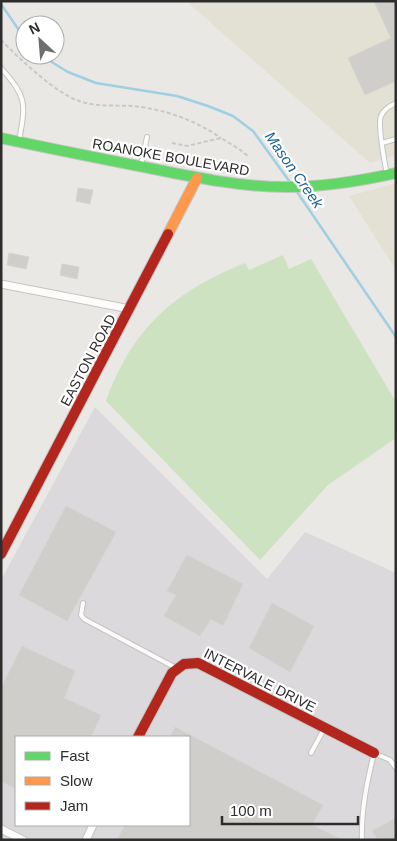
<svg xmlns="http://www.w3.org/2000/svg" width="397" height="841" font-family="Helvetica,sans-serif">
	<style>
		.industrial { fill: #dbd9db; fill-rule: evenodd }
		.education { fill: #e3e0d4 }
		.green { fill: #cce2c1 }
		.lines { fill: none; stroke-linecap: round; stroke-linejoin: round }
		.stream { stroke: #a0cee3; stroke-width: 2.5 }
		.building { fill: #cfcecb; stroke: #d5d4d0 }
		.lane-casing { stroke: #c4c4c4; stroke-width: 6 }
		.street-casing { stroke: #c4c4c4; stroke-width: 9 }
		.fast-casing { stroke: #c4c4c4; stroke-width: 12 }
		.slow-casing { stroke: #c4c4c4; stroke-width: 12 }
		.jam-casing { stroke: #c4c4c4; stroke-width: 12 }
		.path { stroke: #c8c8c8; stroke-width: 2; stroke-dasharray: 4 2.5; stroke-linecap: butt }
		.lane { stroke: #fcfcfb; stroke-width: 4 }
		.street { stroke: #fcfcfb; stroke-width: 7 }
		.fast { stroke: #63d668; stroke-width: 10 }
		.slow { stroke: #ff974d; stroke-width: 10 }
		.jam { stroke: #b3261e; stroke-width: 10 }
		.labels { text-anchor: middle; stroke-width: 4.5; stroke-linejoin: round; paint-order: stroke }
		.street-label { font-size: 14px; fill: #2d2d2d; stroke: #fff }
		.water-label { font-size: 15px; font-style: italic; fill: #1c6292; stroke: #fff }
	</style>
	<rect width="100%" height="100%" fill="#eae8e4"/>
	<path class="industrial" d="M 95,407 L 267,579 L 305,532 L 396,573 L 396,840 L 1,840 L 1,580 ZM 16,737 L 189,737 L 189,825 L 16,825 Z"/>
	<g class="education">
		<polygon points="186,1 396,1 396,155 370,163"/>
		<polygon points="396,183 396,270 349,196"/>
	</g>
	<path class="green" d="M 283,255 L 289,269 L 311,259 L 396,402 L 396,438 L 328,485 L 260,560 L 106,401 C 133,328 173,292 245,263 L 249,270 Z"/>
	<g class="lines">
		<g class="stream">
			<polyline points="1,4 25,39"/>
			<polyline points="40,55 68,72 96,83 177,96 208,106 233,116 253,131 292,185"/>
			<polyline points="295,189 396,337"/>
		</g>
	</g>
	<g class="building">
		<polygon points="374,1 396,1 396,81 365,95 348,58 391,38"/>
		<polygon points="78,188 93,190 90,204 76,201"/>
		<polygon points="9,253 29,257 26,269 7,265"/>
		<polygon points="62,264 79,267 77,279 60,275"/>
		<polygon points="66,506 116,532 67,621 19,595"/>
		<polygon points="187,555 243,584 223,626 211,619 200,636 164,616 176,595 167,591"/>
		<polygon points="272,603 314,626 290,672 249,648"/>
		<polygon points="22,646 75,671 64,698 101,715 91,737 16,737 16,789 1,781 1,688"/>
		<polygon points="175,727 323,805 312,825 343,840 117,840 125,825 189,825 189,737 170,737"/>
		<polygon points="396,818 396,840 378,840 372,831"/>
	</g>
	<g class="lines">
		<g class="lane-casing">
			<g id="lane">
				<path d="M 1,68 C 27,97 26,103 19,141"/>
				<polyline points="382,143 396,139"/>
				<polyline points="141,165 147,137"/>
				<path d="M 387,175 C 385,163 377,125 381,116 C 384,109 390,106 396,103"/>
				<polyline points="83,603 81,615 84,619 176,668"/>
				<polyline points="311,753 324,729"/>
				<path d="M 362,840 C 361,810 367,782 374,753 L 390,760 L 396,768"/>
			</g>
		</g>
		<g class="street-casing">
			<g id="street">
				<polyline points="1,284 130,309"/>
				<polyline points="1,829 23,840"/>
				<polyline points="86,840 93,825"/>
			</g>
		</g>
		<g class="fast-casing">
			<path id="fast" d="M 1,138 C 52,149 103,159 154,169 C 198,178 242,187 286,187 C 323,187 360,181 396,173"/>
		</g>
		<g class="slow-casing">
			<polyline id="slow" points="168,234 197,178"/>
		</g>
		<g class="jam-casing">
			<g id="jam">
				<polyline points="1,554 168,234"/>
				<polyline points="138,737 172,673 184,664 198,663 374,753"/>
			</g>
		</g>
		<g class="path">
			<path d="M 1,40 C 20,59 54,92 79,101 C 95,107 116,105 132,106 C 164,109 195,120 221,138"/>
			<polyline points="172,143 187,146 221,138 239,149 248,156"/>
		</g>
		<use href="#lane" class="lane"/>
		<use href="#street" class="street"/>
		<use href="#fast" class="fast"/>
		<use href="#slow" class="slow"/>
		<use href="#jam" class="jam"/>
	</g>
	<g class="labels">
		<g class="street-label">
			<text transform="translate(171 157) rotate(10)" y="5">ROANOKE BOULEVARD</text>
			<text transform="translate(88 360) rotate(-62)" y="5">EASTON ROAD</text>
			<text transform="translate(260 680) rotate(27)" y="5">INTERVALE DRIVE</text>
		</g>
		<g class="water-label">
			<text transform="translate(294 170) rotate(55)" y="5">Mason Creek</text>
		</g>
	</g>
	<rect width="397" height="841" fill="none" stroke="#2d2d2d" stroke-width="5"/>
	<rect x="15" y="736" width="175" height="90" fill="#ffffff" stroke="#ababab"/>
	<rect x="25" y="752" width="25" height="8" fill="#63d668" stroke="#ababab"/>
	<text x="60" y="761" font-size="15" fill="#2d2d2d">Fast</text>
	<rect x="25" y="777" width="25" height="8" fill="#ff974d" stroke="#ababab"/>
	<text x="60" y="786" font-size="15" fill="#2d2d2d">Slow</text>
	<rect x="25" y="802" width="25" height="8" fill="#b3261e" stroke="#ababab"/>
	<text x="60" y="811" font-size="15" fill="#2d2d2d">Jam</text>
	<g transform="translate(40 40) rotate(334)"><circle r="24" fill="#ffffff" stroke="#ababab"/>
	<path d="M0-4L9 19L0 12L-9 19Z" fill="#6f6e6d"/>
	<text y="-8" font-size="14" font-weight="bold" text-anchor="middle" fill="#2d2d2d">N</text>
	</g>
	<path d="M222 816v8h136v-8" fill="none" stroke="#2d2d2d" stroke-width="2.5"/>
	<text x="230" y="816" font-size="15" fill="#2d2d2d" stroke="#ffffff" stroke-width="4" paint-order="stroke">100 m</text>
</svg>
